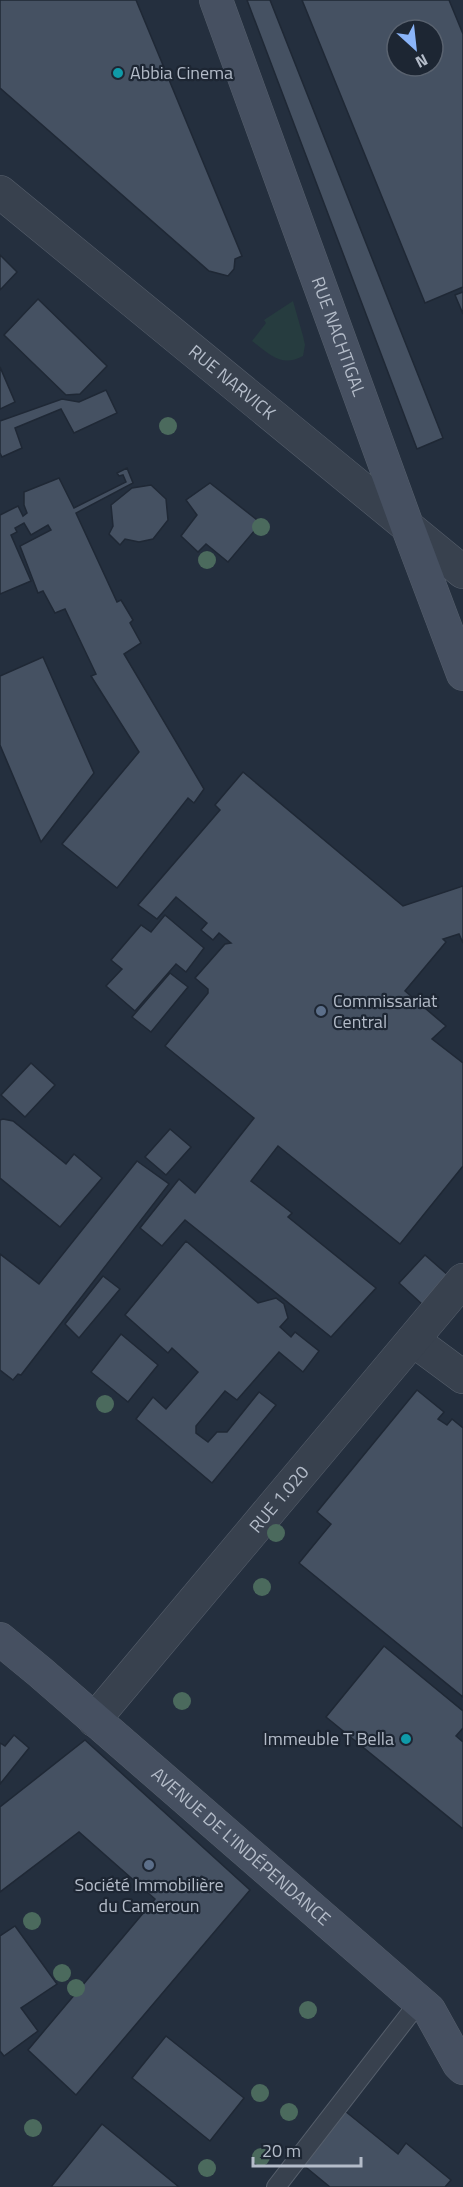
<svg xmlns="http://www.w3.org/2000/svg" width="463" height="2187" font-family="'Titillium Web',sans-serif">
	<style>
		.garden { fill: #263c3f }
		.building { fill: #455162; stroke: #1f2835; stroke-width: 1.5; fill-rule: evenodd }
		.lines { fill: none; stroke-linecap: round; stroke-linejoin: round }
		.service-casing { stroke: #565f6c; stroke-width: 20 }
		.minor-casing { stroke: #565f6c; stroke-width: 34 }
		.tertiary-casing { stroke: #565f6c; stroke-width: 34 }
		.secondary-casing { stroke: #565f6c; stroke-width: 34 }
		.service { stroke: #38414e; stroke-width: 18 }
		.minor { stroke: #38414e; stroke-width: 33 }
		.tertiary { stroke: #38414e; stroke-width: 33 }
		.secondary { stroke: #465061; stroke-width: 33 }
		.tree { fill: #4b6a5d }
		.culture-dot { fill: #0f9aa8; stroke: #1d2633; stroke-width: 2 }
		.service-dot { fill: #5c6f8a; stroke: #1d2633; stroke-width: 2 }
		.labels { text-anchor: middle; stroke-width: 4.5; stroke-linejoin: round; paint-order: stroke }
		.poi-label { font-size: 18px; fill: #b4bcc9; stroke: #1d2633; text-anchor: start }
		.street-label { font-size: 18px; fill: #b4bcc9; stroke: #1d2633 }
	</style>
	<rect width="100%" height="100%" fill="#242f3e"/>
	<path class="garden" d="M 293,301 L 303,336 L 305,345 L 303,356 C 281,368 270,354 252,341 L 266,323 L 264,320 Z"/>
	<g class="building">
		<polygon points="0,0 136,0 242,256 235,259 234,269 228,276 209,271 0,88"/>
		<polygon points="247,0 270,0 443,438 417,449"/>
		<path d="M 302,0 L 449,0 L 463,34 L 463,287 L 425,303 ZM 397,30 L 433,30 L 433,66 L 397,66 Z"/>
		<polygon points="0,255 17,272 0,290"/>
		<polygon points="463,292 463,314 455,295"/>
		<polygon points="38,299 107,366 80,394 66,395 4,335"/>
		<polygon points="0,367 15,402 0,409"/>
		<polygon points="106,390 117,413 74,433 61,409 15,428 22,448 2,457 0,453 0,421 62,399 79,402"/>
		<polygon points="127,468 133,483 76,513 117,602 121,600 133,620 130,623 141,643 124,654 204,789 194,803 188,798 117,888 62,844 139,752 91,676 96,674 65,609 55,613 43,591 38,593 20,546 51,530 48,525 31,535 24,523 15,528 17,532 11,535 31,581 0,594 0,515 18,506 23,516 27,513 24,505 24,492 59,478 74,508 126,482 123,475 119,476 117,473"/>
		<polygon points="210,483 261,523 228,562 206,544 198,552 181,536 197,515 186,500"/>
		<polygon points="151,485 166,499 168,520 153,539 139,542 125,539 120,545 109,534 113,526 111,505 132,488"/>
		<polygon points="43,657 94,773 41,842 0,745 0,676"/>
		<polygon points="243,772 403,906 463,886 463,943 459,934 443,939 446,942 405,991 446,1026 432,1039 463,1063 463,1166 400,1244 278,1146 251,1181 292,1213 288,1217 376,1288 331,1337 185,1220 162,1246 140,1228 179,1179 195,1193 254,1118 165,1046 208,993 208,989 195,978 225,944 231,943 219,933 213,940 201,930 207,923 176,897 157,919 138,905 220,810 215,805"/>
		<polygon points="165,915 204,948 186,972 176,964 135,1011 106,986 122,969 111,960 141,925 151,932"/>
		<polygon points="170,973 188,987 151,1032 132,1017"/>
		<polygon points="31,1063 55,1085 25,1117 1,1095"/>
		<polygon points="3,1119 13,1121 66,1164 74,1154 102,1178 60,1227 0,1178 0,1120"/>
		<polygon points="170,1129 191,1147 166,1175 145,1157"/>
		<polygon points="137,1161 169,1184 21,1375 18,1374 13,1380 0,1370 0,1254 39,1284"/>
		<polygon points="186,1241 258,1303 276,1298 284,1304 288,1318 280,1327 291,1337 295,1332 319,1351 303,1372 279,1352 237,1400 225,1391 196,1426 196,1433 208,1442 217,1432 227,1432 259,1392 276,1405 212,1483 136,1419 153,1397 166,1409 198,1372 172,1348 168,1353 125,1315"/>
		<polygon points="425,1255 449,1276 423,1305 399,1283"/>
		<polygon points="103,1276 120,1289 79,1338 65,1324"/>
		<polygon points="121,1334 158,1365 128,1402 91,1372"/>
		<polygon points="417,1390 444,1412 438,1419 447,1425 452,1419 463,1428 463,1697 299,1563 331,1524 317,1512"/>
		<polygon points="384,1646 463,1711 463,1728 456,1736 463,1742 463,1829 326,1717"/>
		<polygon points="14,1735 29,1748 0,1784 0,1743 5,1746"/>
		<polygon points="85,1740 250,1890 76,2095 28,2050 155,1899 79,1832 0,1892 0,1807"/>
		<polygon points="15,1926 57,1984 21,2008 38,2031 4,2056 0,2051 0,1936"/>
		<polygon points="166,2036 244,2098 210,2141 132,2078"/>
		<polygon points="345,2111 398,2154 406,2143 451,2180 445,2187 330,2187 302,2164"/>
		<polygon points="102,2124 179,2187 51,2187"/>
	</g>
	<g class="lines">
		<g class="service-casing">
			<polyline id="service" points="276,2187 419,2002"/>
		</g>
		<g class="minor-casing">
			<g id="minor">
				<polyline points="413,1340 463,1377"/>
				<path id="s1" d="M 94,1720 L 463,1280"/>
			</g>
		</g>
		<g class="tertiary-casing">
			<g id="tertiary">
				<path id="s2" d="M 0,192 L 463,572"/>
			</g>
		</g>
		<g class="secondary-casing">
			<g id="secondary">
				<path id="s3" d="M 216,0 L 408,528 L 463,674"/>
				<path id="s4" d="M 0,1639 L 40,1672 L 429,2010 L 459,2064 L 463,2068"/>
			</g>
		</g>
		<use href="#service" class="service"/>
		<use href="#minor" class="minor"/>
		<use href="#tertiary" class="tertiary"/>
		<use href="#secondary" class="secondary"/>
	</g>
	<g class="tree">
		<circle cx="168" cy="426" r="9"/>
		<circle cx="261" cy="527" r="9"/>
		<circle cx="207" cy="560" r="9"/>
		<circle cx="105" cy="1404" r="9"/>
		<circle cx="276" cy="1533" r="9"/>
		<circle cx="262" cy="1587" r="9"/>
		<circle cx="182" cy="1701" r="9"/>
		<circle cx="32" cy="1921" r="9"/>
		<circle cx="62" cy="1973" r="9"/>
		<circle cx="76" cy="1988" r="9"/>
		<circle cx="308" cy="2010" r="9"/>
		<circle cx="260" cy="2093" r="9"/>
		<circle cx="289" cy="2112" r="9"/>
		<circle cx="33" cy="2128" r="9"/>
		<circle cx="261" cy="2157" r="9"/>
		<circle cx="207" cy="2168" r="9"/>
	</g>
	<g class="culture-dot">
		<circle cx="118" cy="73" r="6"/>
		<circle cx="406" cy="1739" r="6"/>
	</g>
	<g class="service-dot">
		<circle cx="321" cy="1011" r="6"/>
		<circle cx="149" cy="1865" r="6"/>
	</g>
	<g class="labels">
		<g class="poi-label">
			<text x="130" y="79">Abbia Cinema</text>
			<text x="333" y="1007">Commissariat<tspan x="333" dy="21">Central</tspan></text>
			<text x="394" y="1745" text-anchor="end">Immeuble T Bella</text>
			<text x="149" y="1891" text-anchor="middle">Société Immobilière<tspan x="149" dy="21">du Cameroun</tspan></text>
		</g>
		<g class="street-label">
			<text dy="6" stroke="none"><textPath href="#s3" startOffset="358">RUE NACHTIGAL</textPath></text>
			<text dy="6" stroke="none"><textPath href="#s2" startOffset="300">RUE NARVICK</textPath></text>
			<text dy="6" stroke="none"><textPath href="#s1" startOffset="288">RUE 1.020</textPath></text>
			<text dy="6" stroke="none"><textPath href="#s4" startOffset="318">AVENUE DE L'INDÉPENDANCE</textPath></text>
		</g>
	</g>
	<g transform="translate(415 48) rotate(153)"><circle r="28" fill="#1d2633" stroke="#59626f" stroke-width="1.5"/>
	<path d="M0-4.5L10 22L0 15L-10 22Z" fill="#8ab4f8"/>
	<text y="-9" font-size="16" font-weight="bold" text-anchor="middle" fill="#b4bcc9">N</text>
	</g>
	<path d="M253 2157v9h108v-9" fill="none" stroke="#b4bcc9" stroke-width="3"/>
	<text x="262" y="2157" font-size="18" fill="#b4bcc9" stroke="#1d2633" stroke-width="4.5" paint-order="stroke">20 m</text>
</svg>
